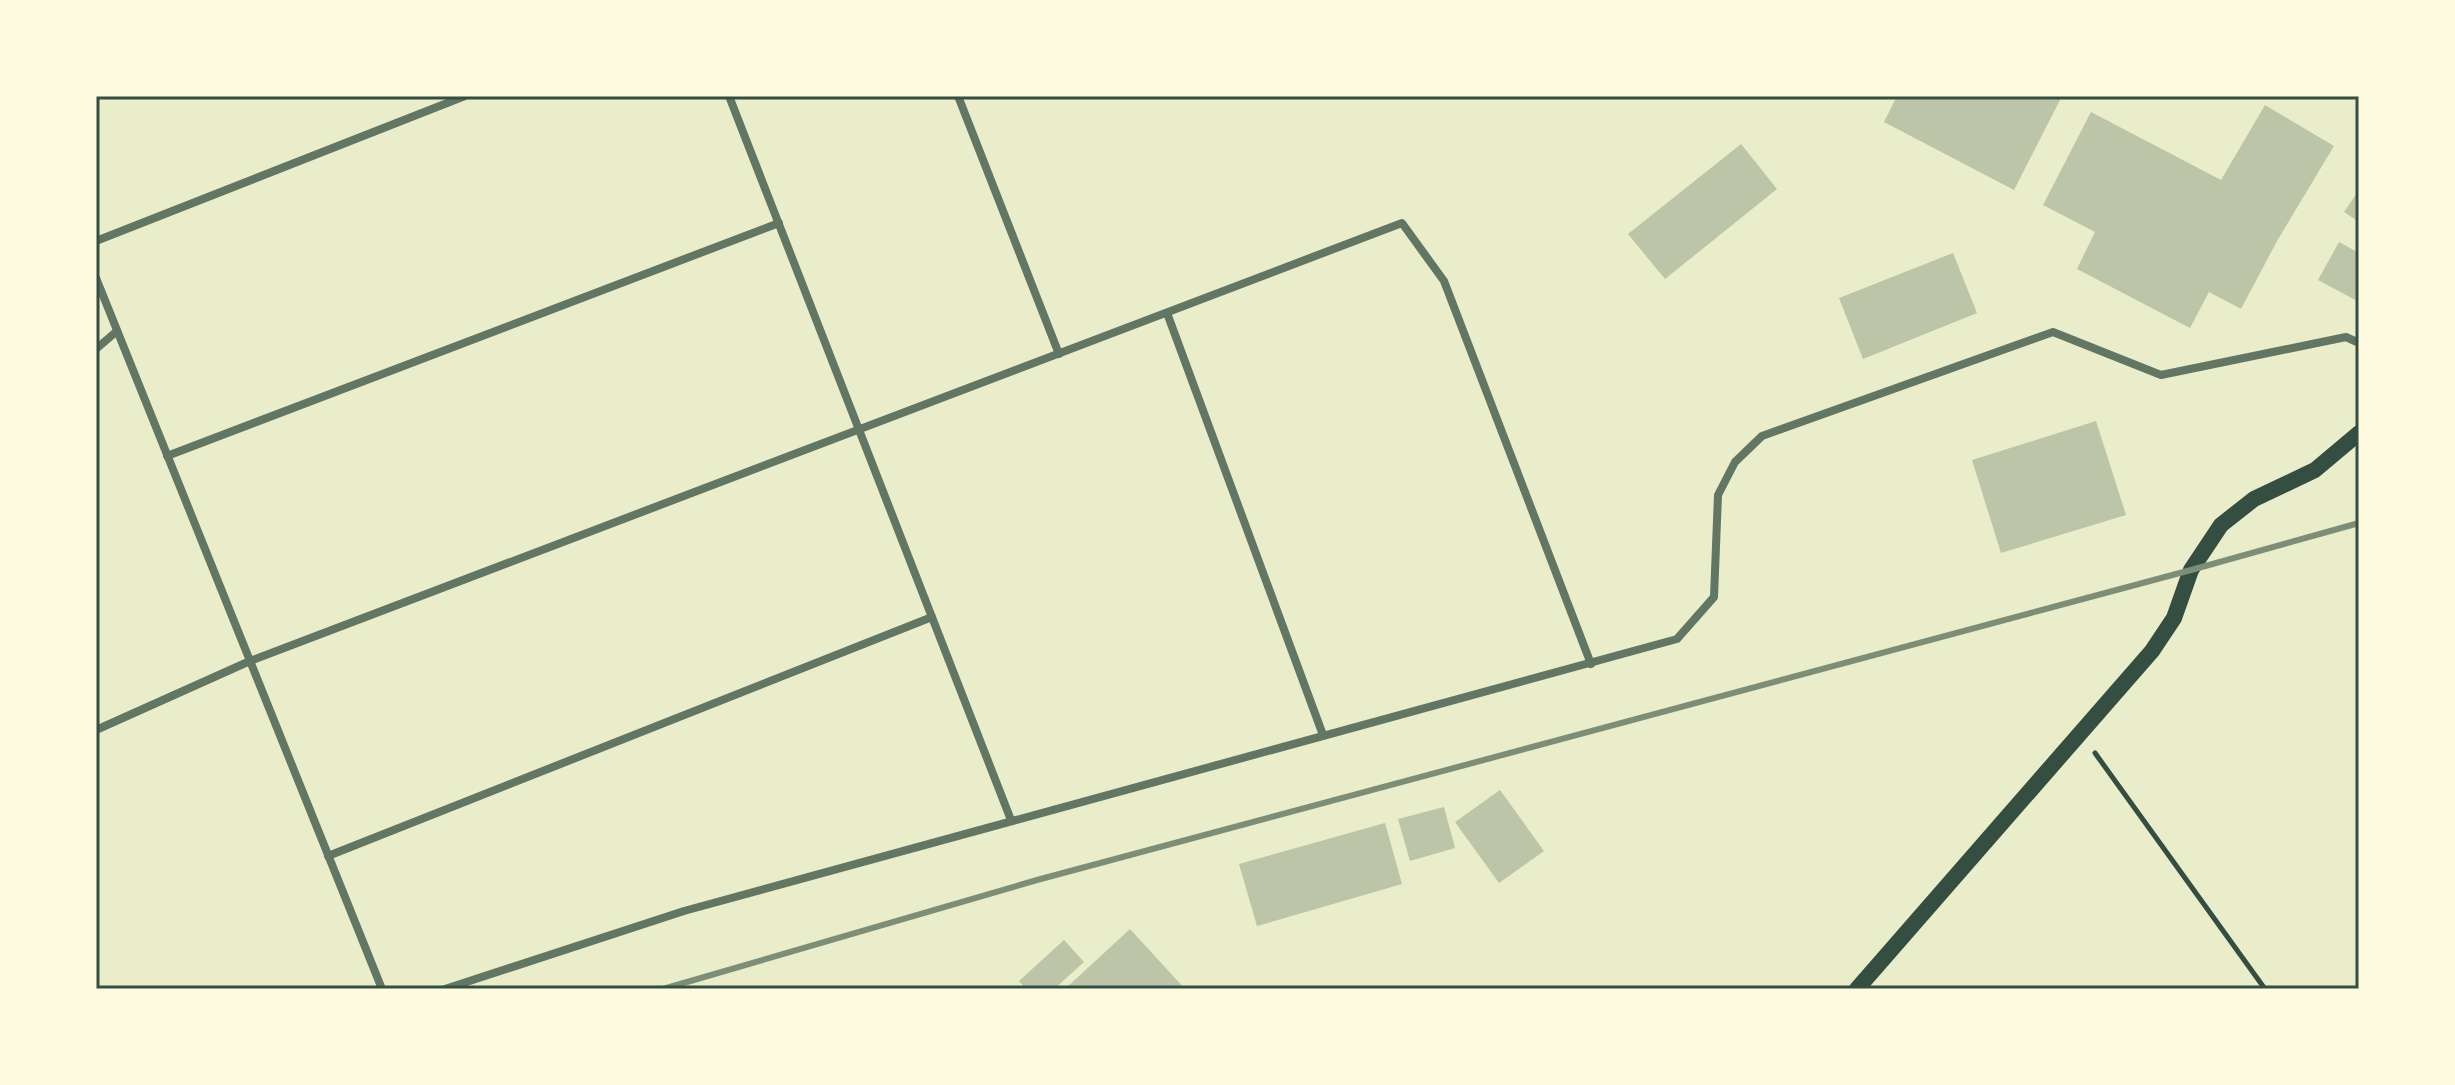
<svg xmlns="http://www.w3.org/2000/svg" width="2455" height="1085" font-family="Arial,sans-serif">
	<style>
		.building { fill: #bcc5a7 }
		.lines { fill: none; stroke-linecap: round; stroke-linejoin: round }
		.path { stroke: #344e41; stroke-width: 5 }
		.minor { stroke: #617663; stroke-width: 8 }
		.secondary { stroke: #344e41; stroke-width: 16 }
		.rail { stroke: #7c8e77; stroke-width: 6 }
		.neatline { fill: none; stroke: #344e41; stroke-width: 3 }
	</style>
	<rect width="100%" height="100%" fill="#e9edc9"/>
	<g class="building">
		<polygon points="1897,96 2062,96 2014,190 1884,122"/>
		<polygon points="2265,105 2334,146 2277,241 2241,309 2209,292 2190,328 2077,269 2095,232 2043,205 2091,112 2221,180"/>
		<polygon points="1741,144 1777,189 1665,279 1628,234"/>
		<polygon points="2359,190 2359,222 2344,212"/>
		<polygon points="2339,242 2359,253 2359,302 2318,280"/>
		<polygon points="1953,253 1977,313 1863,359 1839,298"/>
		<polygon points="2096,421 2126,515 2001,553 1972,460"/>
		<polygon points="1500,790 1544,851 1499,883 1455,822"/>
		<polygon points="1444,807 1455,848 1410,861 1398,819"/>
		<polygon points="1385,823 1402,884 1257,926 1239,864"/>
		<polygon points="1130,929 1185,989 1065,989"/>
		<polygon points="1064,940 1084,962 1054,989 1026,989 1019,981"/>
	</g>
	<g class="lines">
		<polyline class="path" points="2095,753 2265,989"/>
		<g class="minor">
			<polyline points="729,96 1011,820"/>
			<polyline points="958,96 1059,354"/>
			<polyline points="96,241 465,96"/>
			<polyline points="96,278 382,989"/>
			<polyline points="1167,313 1323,735"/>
			<polyline points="96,349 117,331"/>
			<polyline points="167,456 779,223"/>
			<polyline points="96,730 250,661 1402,223 1444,281 1591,664"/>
			<polyline points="328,856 932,617"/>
			<polyline points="445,989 684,911 1677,639 1714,597 1718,495 1735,462 1762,436 2053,332 2161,375 2346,337 2359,343"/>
		</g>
		<polyline class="secondary" points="1857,989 2152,651 2174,618 2191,570 2221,525 2254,499 2315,470 2359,433"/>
		<polyline class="rail" points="663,989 1037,880 2191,570 2359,523"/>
	</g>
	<rect width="2455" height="1085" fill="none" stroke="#fefae0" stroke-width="196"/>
	<rect x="98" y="98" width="2259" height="889" class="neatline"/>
</svg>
